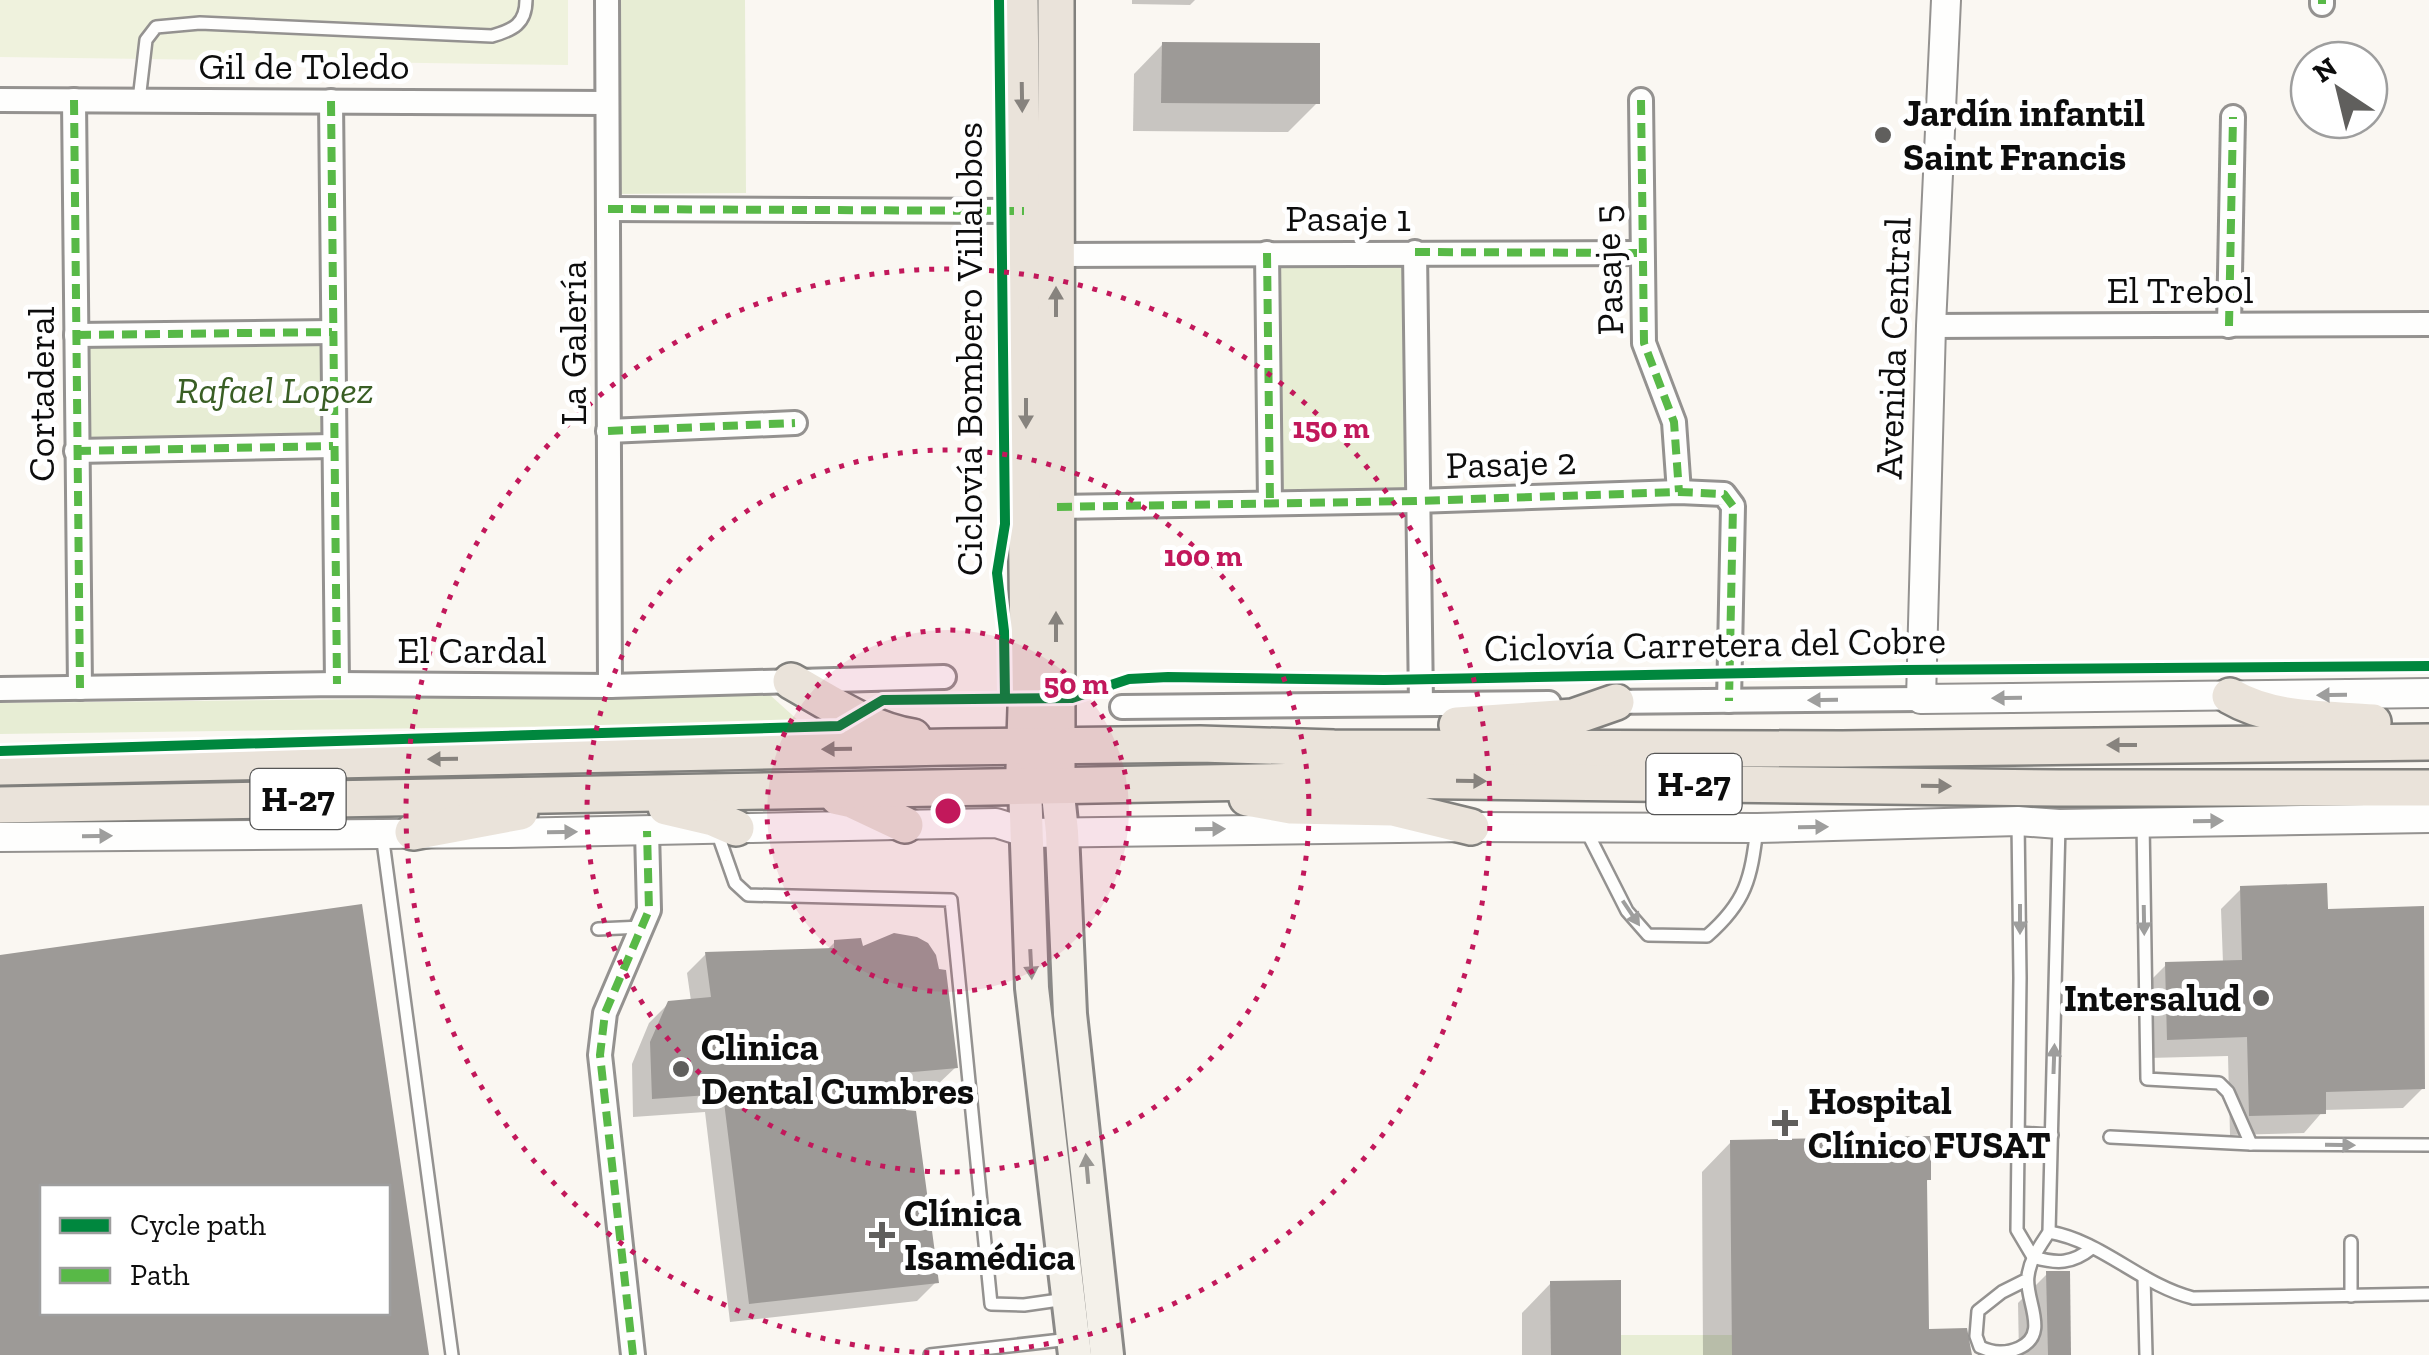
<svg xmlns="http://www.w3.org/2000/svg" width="2429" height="1355" font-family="'Zilla Slab',serif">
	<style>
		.green { fill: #e7edd4 }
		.pitch { fill: #eff2dd }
		.shadow { fill: #0003; fill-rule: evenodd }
		.building { fill: #9d9a97; fill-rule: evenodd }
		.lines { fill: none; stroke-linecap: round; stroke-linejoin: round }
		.service-casing { stroke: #949290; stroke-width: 16 }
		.minor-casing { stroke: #949290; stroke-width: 28 }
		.tertiary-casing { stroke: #949290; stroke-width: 32 }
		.secondary-casing { stroke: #8a8987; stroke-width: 38 }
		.primary-casing { stroke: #81807d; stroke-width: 40 }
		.service { stroke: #fefefd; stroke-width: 11 }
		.minor { stroke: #fefefd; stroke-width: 22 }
		.tertiary { stroke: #fefefd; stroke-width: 28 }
		.secondary { stroke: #f4f1ea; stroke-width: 32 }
		.primary { stroke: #eae3da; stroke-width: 35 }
		.quiet { stroke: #58b947; stroke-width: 8; stroke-dasharray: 15 8; stroke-linecap: butt }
		.cycleway-casing { stroke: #fff; stroke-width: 16 }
		.cycleway { stroke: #00873e; stroke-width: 10 }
		.oneway { fill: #87837e }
		.oneway2 { fill: #9e9e9d }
		.oneway3 { fill: #989692 }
		.ring { fill: none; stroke: #c2185b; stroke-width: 5; stroke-dasharray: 5 10 }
		.poi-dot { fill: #605f5d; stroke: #fff; stroke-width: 4 }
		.labels { text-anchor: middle; stroke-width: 10; stroke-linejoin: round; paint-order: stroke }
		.shield { fill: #fff; stroke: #565656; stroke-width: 2.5 }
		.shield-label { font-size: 35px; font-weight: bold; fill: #0d0d0d }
		.street-label { font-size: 38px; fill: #0d0d0d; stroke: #fff }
		.poi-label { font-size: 38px; font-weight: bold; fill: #0d0d0d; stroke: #fff; text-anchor: start }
		.park-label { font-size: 38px; font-style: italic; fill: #395e24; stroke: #fff }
		.centre { fill: #c2185b; stroke: #fff; stroke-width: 5 }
		.ring-label { font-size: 30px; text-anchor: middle; font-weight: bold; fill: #c2185b; stroke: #fff; stroke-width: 10; stroke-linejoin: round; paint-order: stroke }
	</style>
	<rect width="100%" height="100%" fill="#faf7f2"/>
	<g class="green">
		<polygon points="618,0 745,0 746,193 618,194"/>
		<polygon points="1410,259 1412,490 1273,491 1271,261"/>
		<polygon points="325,339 327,440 82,445 82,341"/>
		<polygon points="770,695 801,723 0,734 0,703"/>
		<rect x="1621" y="1335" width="111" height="20"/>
	</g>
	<polygon class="pitch" points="0,0 568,0 568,65 0,57"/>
	<g class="shadow">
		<polygon points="1132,0 1195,0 1190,5 1132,4"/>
		<polygon points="1163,44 1317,103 1288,132 1133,131 1134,74"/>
		<polygon points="2241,889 2325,912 2423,1088 2403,1108 2324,1110 2304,1133 2230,1135 2228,1056 2148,1058 2146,985 2166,965 2223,963 2221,909"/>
		<path d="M 359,906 L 426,1355 L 0,1355 L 0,957 ZM 42,1188 L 388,1188 L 388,1312 L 42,1312 Z"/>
		<polygon points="835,942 861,949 956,1067 936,1086 901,1089 936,1282 917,1301 730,1322 705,1112 633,1117 632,1064 649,1023 669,1003 691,1001 687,973 706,954 827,950"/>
		<polygon points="1731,1142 1929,1179 1925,1182 1927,1332 1969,1355 1703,1355 1702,1172"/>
		<polygon points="2047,1274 2069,1355 2019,1355 2018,1303"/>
		<polygon points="1551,1283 1618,1355 1522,1355 1522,1313"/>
	</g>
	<g class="building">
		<polygon points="1162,42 1320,43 1320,104 1161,103"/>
		<polygon points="2327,883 2328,909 2424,906 2425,1089 2326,1092 2326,1114 2249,1116 2247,1037 2167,1040 2165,962 2242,960 2240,886"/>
		<path d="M 362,904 L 429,1355 L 0,1355 L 0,955 ZM 42,1188 L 388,1188 L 388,1312 L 42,1312 Z"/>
		<polygon points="894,933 917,937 928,943 936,955 939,969 946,970 958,1068 902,1073 906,1110 916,1111 939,1283 749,1304 723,1094 652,1099 650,1042 668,1001 711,997 705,952 834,948 834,940 861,938 863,946"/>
		<polygon points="1931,1136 1931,1180 1927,1180 1929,1329 1967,1328 1972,1355 1732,1355 1730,1140"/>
		<polygon points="2046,1271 2070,1271 2071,1355 2048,1355"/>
		<polygon points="1621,1280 1621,1355 1551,1355 1550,1281"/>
	</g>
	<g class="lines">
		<g class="service-casing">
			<g id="service">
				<path d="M 139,100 L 146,40 L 156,27 L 200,23 L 492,36 C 513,30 526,24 526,0"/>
				<path d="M 2018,821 L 2020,978 L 2017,1230 L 2033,1257 C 2057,1264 2072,1264 2092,1248"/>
				<polyline points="2143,822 2147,1079 2219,1083 2228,1092 2251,1144"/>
				<path d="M 1585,828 L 1627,911 L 1648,935 L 1707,936 C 1746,902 1751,879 1757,828"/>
				<polyline points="716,829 735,883 748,895 951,900 991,1304 1024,1305 1066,1299"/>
				<polyline points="382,834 452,1355"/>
				<polyline points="598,929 642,927"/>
				<polyline points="2019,1133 2052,1135"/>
				<polyline points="2110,1137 2251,1144 2429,1145"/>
				<path d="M 2049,1232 C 2102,1241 2141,1285 2193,1298 L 2429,1294"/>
				<polyline points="2144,1277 2146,1355"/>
				<path d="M 2026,1280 L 2002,1292 L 1978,1311 L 1976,1336 L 1980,1347 C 1994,1353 2005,1354 2019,1348 C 2051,1334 2024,1299 2028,1276 C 2030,1259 2040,1246 2049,1232 L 2059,824"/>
				<polyline points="2351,1296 2351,1242"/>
				<polyline points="930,1355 1070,1339"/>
			</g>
		</g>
		<g class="minor-casing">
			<g id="minor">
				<polyline points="607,0 610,686"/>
				<polyline points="2322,0 2322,4"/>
				<polyline points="0,100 607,103"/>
				<polyline points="74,100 80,688"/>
				<polyline points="1641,100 1644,343 1674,422 1679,492"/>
				<polyline points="331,101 337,684"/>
				<polyline points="608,209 1024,211"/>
				<polyline points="1415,252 1421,704"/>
				<polyline points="1267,253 1270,502"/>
				<polyline points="1056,255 1641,253"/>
				<polyline points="1931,326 2429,324"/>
				<polyline points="2229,326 2233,117"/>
				<polyline points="76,335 332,332"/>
				<polyline points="608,431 795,423"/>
				<polyline points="76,451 333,446"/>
				<polyline points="1057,507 1416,501 1679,492 1724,494 1733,506 1729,701"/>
				<polyline points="0,689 337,684 610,686 944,677"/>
				<polyline points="1606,702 1921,699"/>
				<polyline points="1122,707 1549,703"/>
				<polyline points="633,1355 600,1055 605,1013 649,910 647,831"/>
			</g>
		</g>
		<g class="tertiary-casing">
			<g id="tertiary">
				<polyline points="1946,0 1931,326 1921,699 2429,693"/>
				<polyline points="0,837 507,833 996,823 1028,833 1471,827 1757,828 2018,821 2059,824 2429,818"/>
			</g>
		</g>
		<g class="secondary-casing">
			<g id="secondary">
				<polyline points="1057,785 1062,832 1070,1014 1107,1355"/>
				<polyline points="1025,786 1032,988 1075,1355"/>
			</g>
		</g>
		<g class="primary-casing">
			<g id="primary">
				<polyline points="1020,0 1028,648 1024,769"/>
				<polyline points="1056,0 1057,769"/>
				<path d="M 791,681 C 830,703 869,730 913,737"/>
				<path d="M 2230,696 C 2273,721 2324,718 2373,722"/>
				<polyline points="1457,725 1573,717 1616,702"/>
				<polyline points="0,767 948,747 1200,744 1334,748 1842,749 2429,742"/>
				<polyline points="838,797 852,800 905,825"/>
				<polyline points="1247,798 1291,806 1393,808 1471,827"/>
				<polyline points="0,805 1373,780 2058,788 2429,788"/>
				<polyline points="666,807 713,818 736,828"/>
				<polyline points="413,832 520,812"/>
			</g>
		</g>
		<use href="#service" class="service"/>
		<use href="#minor" class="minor"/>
		<use href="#tertiary" class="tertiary"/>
		<use href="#secondary" class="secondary"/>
		<use href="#primary" class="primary"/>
		<g class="quiet">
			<polyline points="2322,0 2322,4"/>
			<polyline points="74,100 80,688"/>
			<polyline points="1641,100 1644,343 1674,422 1679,492"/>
			<polyline points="331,101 337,684"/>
			<polyline points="608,209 1024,211"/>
			<polyline points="1415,252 1641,253"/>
			<polyline points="1267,253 1270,502"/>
			<polyline points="2229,326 2233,117"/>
			<polyline points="76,335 332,332"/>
			<polyline points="608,431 795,423"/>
			<polyline points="76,451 333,446"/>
			<polyline points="1057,507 1416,501 1679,492 1724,494 1733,506 1729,701"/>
			<polyline points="633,1355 600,1055 605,1013 649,910 647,831"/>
		</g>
		<g class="cycleway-casing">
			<g id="cycleway">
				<polyline points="999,0 1005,524 997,573 1004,631 1005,698"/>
				<polyline points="0,751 839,726 883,700 1072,698 1129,679 1168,677 1384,680 1904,670 2429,666"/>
			</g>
		</g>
		<use href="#cycleway" class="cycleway"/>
	</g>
	<defs><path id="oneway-solid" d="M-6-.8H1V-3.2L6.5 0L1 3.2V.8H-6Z" transform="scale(2.5)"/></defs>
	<g class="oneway">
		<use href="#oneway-solid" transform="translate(1022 97) rotate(89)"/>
		<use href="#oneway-solid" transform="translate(1056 302) rotate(-90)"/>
		<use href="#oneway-solid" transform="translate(1026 413) rotate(90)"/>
		<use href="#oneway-solid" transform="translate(1056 627) rotate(-90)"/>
		<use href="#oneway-solid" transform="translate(2122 745) rotate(180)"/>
		<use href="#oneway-solid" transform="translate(837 749) rotate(179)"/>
		<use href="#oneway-solid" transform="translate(443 759) rotate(179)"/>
		<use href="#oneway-solid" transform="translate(1471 781) rotate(1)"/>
		<use href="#oneway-solid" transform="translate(1936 786) rotate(1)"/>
	</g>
	<g class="oneway2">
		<use href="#oneway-solid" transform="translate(2332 695) rotate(179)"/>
		<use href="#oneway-solid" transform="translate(2007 698) rotate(179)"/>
		<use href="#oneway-solid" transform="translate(1823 700) rotate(179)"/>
		<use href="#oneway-solid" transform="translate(2208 821) rotate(-1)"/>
		<use href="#oneway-solid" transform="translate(1813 827) rotate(-1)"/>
		<use href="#oneway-solid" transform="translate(1210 829) rotate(-1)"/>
		<use href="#oneway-solid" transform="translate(562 832) rotate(-1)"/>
		<use href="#oneway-solid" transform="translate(97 836) rotate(-1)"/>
		<use href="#oneway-solid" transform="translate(1631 913) rotate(56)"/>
		<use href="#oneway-solid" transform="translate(2020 919) rotate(90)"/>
		<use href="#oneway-solid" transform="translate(2144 920) rotate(89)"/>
		<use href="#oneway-solid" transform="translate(2054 1059) rotate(-88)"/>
		<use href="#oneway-solid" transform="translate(2340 1145) rotate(1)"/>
	</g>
	<g class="oneway3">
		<use href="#oneway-solid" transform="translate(1031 964) rotate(87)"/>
		<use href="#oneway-solid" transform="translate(1087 1169) rotate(-95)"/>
	</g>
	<circle cx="948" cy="811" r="181" fill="#c2185b" fill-opacity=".12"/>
	<g class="ring">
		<circle cx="948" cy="811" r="181"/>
		<circle cx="948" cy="811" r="361"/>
		<circle cx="948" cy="811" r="542"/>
	</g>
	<g class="poi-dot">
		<circle cx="1883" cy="135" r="10"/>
		<circle cx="2261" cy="998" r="10"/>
		<circle cx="681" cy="1069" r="10"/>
		<path d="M1780 1108h10v10h10v10h-10v10h-10v-10h-10v-10h10z"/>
		<path d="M877 1220h10v10h10v10h-10v10h-10v-10h-10v-10h10z"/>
	</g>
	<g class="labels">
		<g class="shield">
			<rect x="1646.5" y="754" width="95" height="60" rx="8"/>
			<rect x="250.5" y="769" width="95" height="60" rx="8"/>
		</g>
		<g class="shield-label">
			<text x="1694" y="796">H-27</text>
			<text x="298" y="811">H-27</text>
		</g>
		<g class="street-label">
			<text x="304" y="79">Gil de Toledo</text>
			<text x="1348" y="231">Pasaje 1</text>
			<text transform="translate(1608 270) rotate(-92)" y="13">Pasaje 5</text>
			<text x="2180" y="303">El Trebol</text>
			<text transform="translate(573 343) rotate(-90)" y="13">La Galería</text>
			<text transform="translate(1893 348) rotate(-88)" y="13">Avenida Central</text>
			<text transform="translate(969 349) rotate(-90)" y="13">Ciclovía Bombero Villalobos</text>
			<text transform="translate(41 394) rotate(-90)" y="13">Cortaderal</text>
			<text transform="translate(1511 463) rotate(-2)" y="13">Pasaje 2</text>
			<text transform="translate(1715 644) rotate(-1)" y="13">Ciclovía Carretera del Cobre</text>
			<text x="472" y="663">El Cardal</text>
		</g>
		<g class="poi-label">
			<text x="1903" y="126">Jardín infantil<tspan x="1903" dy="44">Saint Francis</tspan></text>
			<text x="2241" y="1011" text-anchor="end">Intersalud</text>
			<text x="701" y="1060">Clinica<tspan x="701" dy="44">Dental Cumbres</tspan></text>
			<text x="1808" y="1114">Hospital<tspan x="1808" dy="44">Clínico FUSAT</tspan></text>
			<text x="904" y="1226">Clínica<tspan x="904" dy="44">Isamédica</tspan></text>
		</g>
		<g class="park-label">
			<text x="275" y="403">Rafael Lopez</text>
		</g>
	</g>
	<circle cx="948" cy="811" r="15" class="centre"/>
	<g class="ring-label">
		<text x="1331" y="438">150 m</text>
		<text x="1203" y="566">100 m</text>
		<text x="1076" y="694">50 m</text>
	</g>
	<rect x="40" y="1185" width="350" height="130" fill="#ffffff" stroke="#9e9e9e" stroke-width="2.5"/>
	<rect x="60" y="1218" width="50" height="15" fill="#00873e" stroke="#9e9e9e" stroke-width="2.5"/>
	<text x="130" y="1235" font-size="30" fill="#0d0d0d">Cycle path</text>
	<rect x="60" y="1268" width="50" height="15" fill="#58b947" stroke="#9e9e9e" stroke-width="2.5"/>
	<text x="130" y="1285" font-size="30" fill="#0d0d0d">Path</text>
	<g transform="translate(2339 90) rotate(325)"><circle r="48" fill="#ffffff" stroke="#9e9e9e" stroke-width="2.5"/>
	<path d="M0-8L18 38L0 25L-18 38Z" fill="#605f5d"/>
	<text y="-15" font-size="28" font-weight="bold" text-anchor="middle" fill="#0d0d0d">N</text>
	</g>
</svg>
